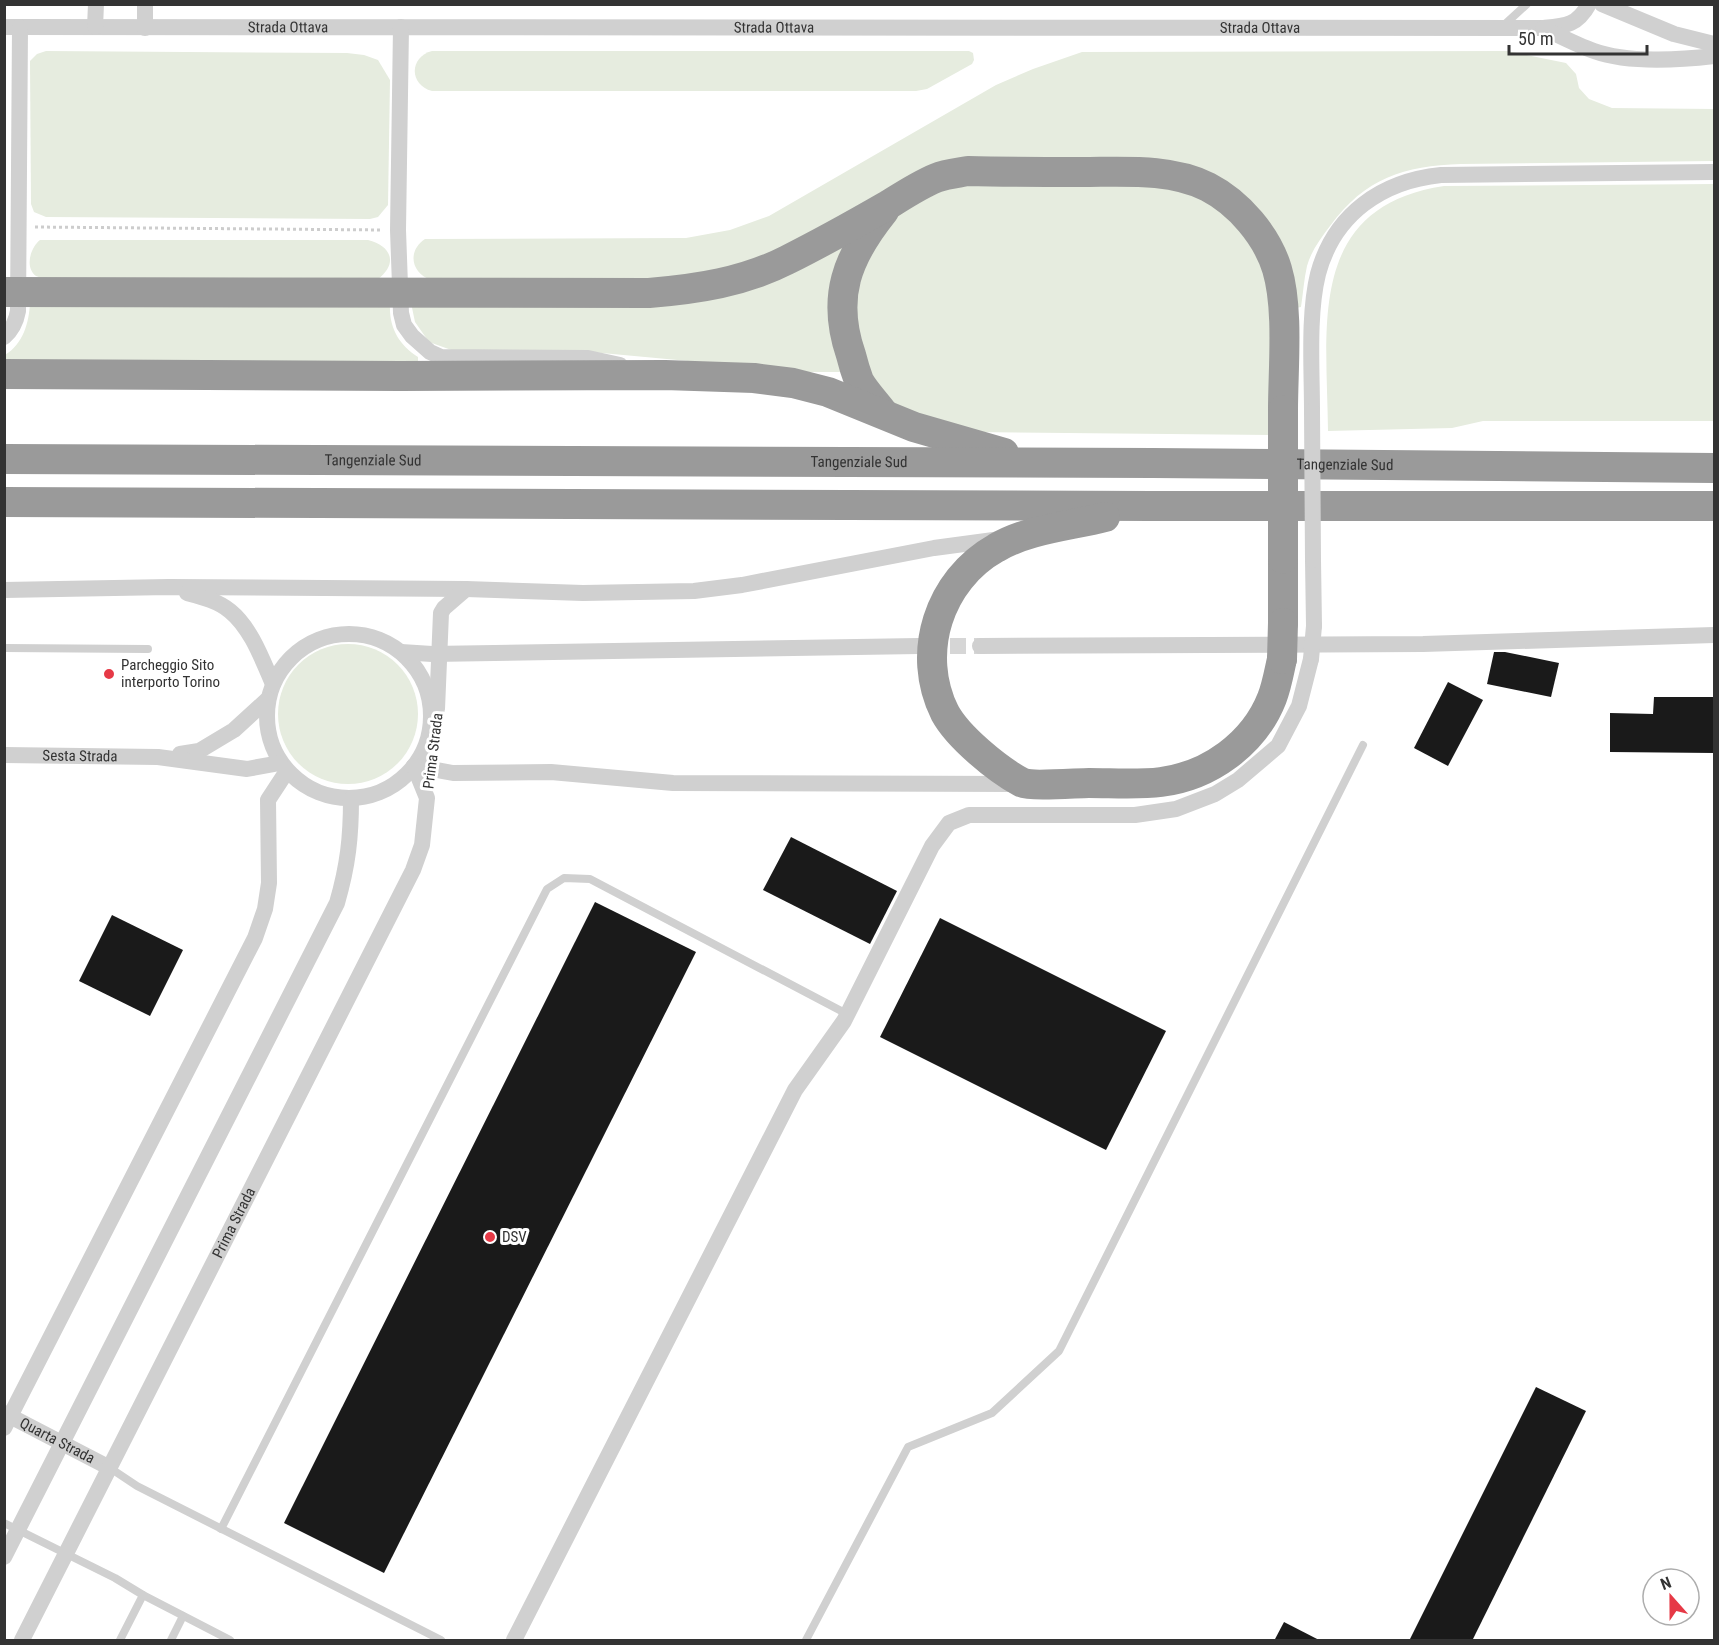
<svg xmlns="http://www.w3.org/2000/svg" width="1719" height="1645" font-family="'Roboto Condensed',sans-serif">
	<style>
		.green { fill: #e6ecdf }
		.building { fill: #1a1a1a }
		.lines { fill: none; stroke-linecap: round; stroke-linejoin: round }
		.street-tunnel { stroke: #d6d6d6; stroke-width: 16; stroke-dasharray: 16 8; stroke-linecap: butt }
		.path { stroke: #cdcdcd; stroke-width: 3; stroke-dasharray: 3 3; stroke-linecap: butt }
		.lane { stroke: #d0d0d0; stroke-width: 8 }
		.street { stroke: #d0d0d0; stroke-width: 16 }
		.highway { stroke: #9a9a9a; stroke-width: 30 }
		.street-bridge { stroke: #d0d0d0; stroke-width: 16 }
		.highway-bridge { stroke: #9a9a9a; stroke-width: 30 }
		.poi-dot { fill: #e63946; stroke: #fff; stroke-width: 2 }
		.labels { text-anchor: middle; stroke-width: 6; stroke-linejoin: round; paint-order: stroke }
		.street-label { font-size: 15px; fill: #333; stroke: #fff }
		.poi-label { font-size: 15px; fill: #333; stroke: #fff; text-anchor: start }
	</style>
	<rect width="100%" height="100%" fill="#fff"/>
	<g class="green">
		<polygon points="46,51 347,53 364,55 378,60 390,80 388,205 378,217 370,219 46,217 34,212 31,204 30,61 37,54"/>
		<path d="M 432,51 L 969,51 L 973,53 L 974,60 L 972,64 L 927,89 L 916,91 L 432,91 C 409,85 409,57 432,51 Z"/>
		<path d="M 1507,51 L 1566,63 L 1576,74 L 1579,88 L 1589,99 L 1612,108 L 1714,109 L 1714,161 L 1461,164 C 1404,166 1365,178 1330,226 C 1321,238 1311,251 1307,266 C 1304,279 1303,294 1301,307 L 1296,308 L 1230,187 L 969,160 L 760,260 L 728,271 L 654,280 L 431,280 C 411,273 407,251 425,239 L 686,238 L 730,230 L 769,216 L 996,85 L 1033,69 L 1082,52 Z"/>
		<polygon points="1159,183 1193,192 1233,220 1261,260 1271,300 1271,435 971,432 937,425 894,403 870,376 856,338 856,276 899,211 952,184"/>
		<path d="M 1714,184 L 1714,421 L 1483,421 L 1452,428 L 1328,431 C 1327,326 1306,207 1444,186 Z"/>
		<polygon points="848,237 843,372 807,372 591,352 457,352 429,342 415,322 411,303 651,304"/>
		<path d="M 40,240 L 368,240 C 392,246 398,264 378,279 L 51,280 C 47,279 40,278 36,276 C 24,267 31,247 40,240 Z"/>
		<path d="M 30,303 L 390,305 C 389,328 399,345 418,357 L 418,361 L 416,363 L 5,361 L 5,355 C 23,344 29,323 30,303 Z"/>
		<circle cx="348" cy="714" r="70"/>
	</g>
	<g class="building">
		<polygon points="1494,652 1505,652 1559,663 1551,697 1487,684"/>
		<polygon points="1448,682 1483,700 1448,766 1414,748"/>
		<polygon points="1654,697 1714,697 1714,753 1610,752 1610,713 1653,714"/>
		<polygon points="791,837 897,891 870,944 763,890"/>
		<polygon points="595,902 696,952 384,1573 284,1523"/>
		<polygon points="112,915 183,950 150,1016 79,981"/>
		<polygon points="940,918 1166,1031 1106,1150 880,1037"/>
		<polygon points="1536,1387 1586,1411 1472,1641 1409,1641"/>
		<polygon points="1284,1622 1321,1641 1274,1641"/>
	</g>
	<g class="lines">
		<polyline class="street-tunnel" points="926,646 980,646"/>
		<polyline class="path" points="35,227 383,230"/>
		<g class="lane">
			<polyline points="1503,26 1527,4"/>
			<polyline points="4,648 148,649"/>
			<polyline points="110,1468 137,1486 441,1640"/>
			<polyline points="4,1523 115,1578 143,1595 120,1640"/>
			<polyline points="221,1529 547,889 564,878 590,879 847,1014"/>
			<polyline points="143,1595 230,1640"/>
			<polyline points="171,1640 183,1616"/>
			<polyline points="806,1640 908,1447 992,1413 1059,1351 1363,745"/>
		</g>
		<g class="street">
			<polyline points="1602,4 1674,34 1714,44"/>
			<path id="s1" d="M 4,27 L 1542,28 C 1565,26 1577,26 1589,4"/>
			<polyline points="95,27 96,4"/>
			<polyline points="401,27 398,230 401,313 404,325 412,336 430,352 441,357 588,358 620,365"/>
			<polyline points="145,28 145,4"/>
			<path d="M 1543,28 C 1560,36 1577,45 1594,51 C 1627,63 1680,60 1714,56"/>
			<path d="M 4,337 C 12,330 16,322 18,311 L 20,27"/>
			<path d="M 1312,411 C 1312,369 1308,314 1318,274 C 1334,214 1382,181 1441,175 L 1714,172"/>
			<polyline points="1313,560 1314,626"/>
			<polyline points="4,590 169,587 466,589 583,593 694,591 742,585 934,548 1001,539"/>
			<path d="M 187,593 C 202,597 218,601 230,611 C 251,628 262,659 273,684"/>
			<circle cx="349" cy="716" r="82"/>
			<polyline points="980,646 1423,644 1714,635"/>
			<polyline points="401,652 432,654 919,646"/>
			<polyline points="437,709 441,613 444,608 466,589"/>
			<polyline points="180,754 199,751 234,730 268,699"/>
			<path id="s2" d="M 4,755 L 158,757 L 247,769 L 280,763"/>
			<polyline points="414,766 453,773 551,772 673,783 1017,784"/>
			<path id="s3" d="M 4,1413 L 110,1468"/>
			<polyline points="4,1428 255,938 265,909 269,883 268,800 287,771"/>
			<path d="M 4,1557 L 337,903 C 348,865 351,837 351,799"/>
			<path id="s4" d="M 22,1640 L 413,870 L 422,845 L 427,798 L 414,766"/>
			<polyline points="514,1640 795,1090 844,1021 932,846 949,823 969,815 1135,815 1176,809 1215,794 1238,780 1278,746 1299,706 1311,659"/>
		</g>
		<g class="highway">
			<path d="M 884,211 C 847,257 831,297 851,355 C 853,363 856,373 859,381 C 865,392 876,403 884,414"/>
			<path d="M 4,292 L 649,293 C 697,289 744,282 787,260 C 821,243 855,224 888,205 C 904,195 919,185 936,178 C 946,174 957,173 968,171 C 1006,172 1044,172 1082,172 C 1123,172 1171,168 1208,187 C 1239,203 1267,236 1277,269 C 1289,309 1283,368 1283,410"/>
			<polyline points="4,374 400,376 665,375 754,378 793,383 828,392 914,427 1004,453"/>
			<path id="s5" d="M 4,459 L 1153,463 L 1714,468"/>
			<polyline points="4,502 1152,506 1714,506"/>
			<path d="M 1105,517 C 1070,526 1028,529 996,548 C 939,580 915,653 945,713 C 958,737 997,769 1021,782 C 1030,787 1076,783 1089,783 C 1112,783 1138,785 1161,782 C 1209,776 1254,744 1272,698 C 1277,685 1279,672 1282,659"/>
			<polyline points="1283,559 1283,623"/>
		</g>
		<g class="street-bridge">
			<polyline points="1312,411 1313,560"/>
			<polyline points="1311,659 1314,626"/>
		</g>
		<g class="highway-bridge">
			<polyline points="1283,559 1283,410"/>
			<polyline points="1282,659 1283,623"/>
		</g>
	</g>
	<g class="poi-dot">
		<circle cx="109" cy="674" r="6"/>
		<circle cx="490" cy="1237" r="6"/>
	</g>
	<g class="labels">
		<g class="street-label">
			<text dy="5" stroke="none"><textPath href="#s1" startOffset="284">Strada Ottava</textPath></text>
			<text dy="5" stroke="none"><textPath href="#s1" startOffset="770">Strada Ottava</textPath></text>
			<text dy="5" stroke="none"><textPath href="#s1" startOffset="1256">Strada Ottava</textPath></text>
			<text dy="5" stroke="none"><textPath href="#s5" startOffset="369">Tangenziale Sud</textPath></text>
			<text dy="5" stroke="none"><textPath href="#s5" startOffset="855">Tangenziale Sud</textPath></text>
			<text dy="5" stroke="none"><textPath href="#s5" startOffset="1341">Tangenziale Sud</textPath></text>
			<text transform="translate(433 751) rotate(-83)" y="5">Prima Strada</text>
			<text dy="5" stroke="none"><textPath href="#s2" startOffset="76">Sesta Strada</textPath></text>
			<text dy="5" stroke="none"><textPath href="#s4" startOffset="468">Prima Strada</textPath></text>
			<text dy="5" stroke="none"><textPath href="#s3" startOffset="60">Quarta Strada</textPath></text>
		</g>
		<g class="poi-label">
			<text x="121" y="670">Parcheggio Sito<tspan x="121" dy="17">interporto Torino</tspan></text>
			<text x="502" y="1242">DSV</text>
		</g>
	</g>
	<rect width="1719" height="1645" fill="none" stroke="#333333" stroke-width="12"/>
	<g transform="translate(1671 1597) rotate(339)"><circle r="28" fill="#ffffff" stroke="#adadad" stroke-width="1.5"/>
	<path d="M0-4.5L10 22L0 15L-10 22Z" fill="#e63946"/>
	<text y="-9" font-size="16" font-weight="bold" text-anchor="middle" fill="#333333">N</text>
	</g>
	<path d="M1509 45v9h138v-9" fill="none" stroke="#333333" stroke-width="3"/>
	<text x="1518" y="45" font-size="18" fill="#333333" stroke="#ffffff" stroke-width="4.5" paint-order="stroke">50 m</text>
</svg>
